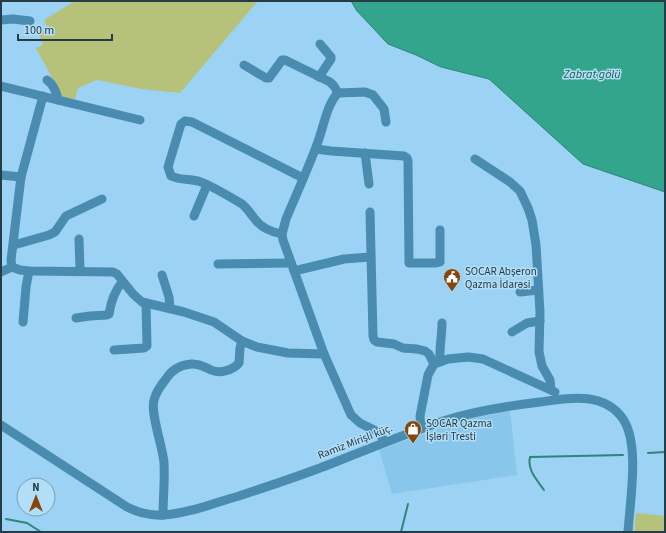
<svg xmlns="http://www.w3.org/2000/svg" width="666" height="533" font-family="'Source Sans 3',sans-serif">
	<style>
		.built { fill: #89c6eb }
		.green { fill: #b6c179 }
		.water { fill: #32a58c; stroke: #2e8578 }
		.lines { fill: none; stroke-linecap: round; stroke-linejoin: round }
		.stream { stroke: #2e8578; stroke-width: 2 }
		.minor { stroke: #4a8bb0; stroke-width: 9 }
		.labels { text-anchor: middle; stroke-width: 3; stroke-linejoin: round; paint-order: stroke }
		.poi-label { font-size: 11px; fill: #253b48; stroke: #b3def8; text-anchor: start }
		.street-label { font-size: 11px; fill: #253b48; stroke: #b3def8 }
		.water-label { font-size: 12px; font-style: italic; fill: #1b584b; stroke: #b3def8 }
	</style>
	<rect width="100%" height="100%" fill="#9cd2f3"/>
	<polygon class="built" points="510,411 517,475 392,494 379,450 463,420"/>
	<g class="green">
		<polygon points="75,1 258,1 180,93 142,89 97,80 78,88 75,99 63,98 36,48 43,45 39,34 47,27 44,20"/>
		<polygon points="636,513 665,516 665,532 634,532"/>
	</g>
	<polygon class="water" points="351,1 665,1 665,192 583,164 489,79 441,67 416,55 388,44 357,11"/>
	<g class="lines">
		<g class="stream">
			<polyline points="648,453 665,452"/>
			<path d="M 544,490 C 537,480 527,470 530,457 L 623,455"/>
			<polyline points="6,519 27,523 41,532"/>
			<polyline points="401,532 408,504"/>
		</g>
		<g class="minor">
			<polyline points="1,20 13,19 30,21"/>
			<path d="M 244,65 L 266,78 L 269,78 L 282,60 L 285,60 L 330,82 L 334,86 L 338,93 C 326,105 323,131 316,147 C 307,171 296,195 286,219 L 282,234 L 283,240 L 324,354"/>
			<polyline points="319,77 331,59 331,57 320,44"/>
			<path d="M 47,80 C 53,84 57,93 58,100"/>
			<polyline points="1,86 140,120"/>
			<polyline points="338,93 365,92 373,95 384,109 386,122"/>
			<polyline points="43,96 21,177 11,260 12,267 20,270 29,271 113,272 117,274 133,294 142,302 184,312 214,322 242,341 257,347 288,353 324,354 351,415 360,423 378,432 385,442"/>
			<polyline points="316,149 331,151 404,156 407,158 408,161 409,263 436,263 440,262 440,230"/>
			<polyline points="365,153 369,184"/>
			<polyline points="475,159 510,182 520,191 528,208 532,220 536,245 540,312 539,352 542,366 550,380 551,390"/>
			<polyline points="1,175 21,177"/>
			<polyline points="370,212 373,336 374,340 377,342 394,344 403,348 417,349 425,351 429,354 434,364"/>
			<polyline points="194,216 207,185"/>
			<path d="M 282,234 C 271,232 261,228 254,218 C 250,213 247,208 242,204 C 232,198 209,184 198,181 C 189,179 180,180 171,176 L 168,167 L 181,124 L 185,121 L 192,122 L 303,178"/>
			<polyline points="79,239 80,270"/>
			<polyline points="14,245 49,235 55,232 66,216 102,199"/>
			<polyline points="218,264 291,263"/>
			<polyline points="294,271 344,259 370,257"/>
			<polyline points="1,272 12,267"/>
			<polyline points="162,275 169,297 170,308"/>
			<polyline points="520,292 538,290"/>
			<path d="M 76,318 L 90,316 L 107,315 L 109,314 C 111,301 114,292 122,282"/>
			<polyline points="23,322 26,287 29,271"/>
			<polyline points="512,332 527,323 540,321"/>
			<polyline points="114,350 144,348 147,346 146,303"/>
			<path d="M 440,362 C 439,349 442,336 442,323"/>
			<path d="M 1,425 L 127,507 C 139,513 151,516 164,515 C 190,513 214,503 239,496 C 272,485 306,474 338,461 C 373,447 408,433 443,421 C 475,411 507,406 540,402 C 568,398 604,391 623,419 C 640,444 630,501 628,532"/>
			<polyline points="421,429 420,416 428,375 434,364 448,359 468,357 483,359 555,392"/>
			<path d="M 163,515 C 163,498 165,480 164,463 C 163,447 150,413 154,400 C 156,392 161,385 166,379 C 172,369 180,365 191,364 C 201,363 203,367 211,370 C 220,374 233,370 239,363 L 240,348 L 242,341"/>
		</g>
	</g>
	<defs>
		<g id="civic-pin" transform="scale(0.9)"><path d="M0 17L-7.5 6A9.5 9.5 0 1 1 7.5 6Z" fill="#85450b" stroke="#b3def8"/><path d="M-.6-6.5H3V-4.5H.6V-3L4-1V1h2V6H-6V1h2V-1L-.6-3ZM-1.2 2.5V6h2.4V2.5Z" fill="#fff"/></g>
		<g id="shop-pin" transform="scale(0.9)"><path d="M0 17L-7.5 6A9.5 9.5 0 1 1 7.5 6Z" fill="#85450b" stroke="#b3def8"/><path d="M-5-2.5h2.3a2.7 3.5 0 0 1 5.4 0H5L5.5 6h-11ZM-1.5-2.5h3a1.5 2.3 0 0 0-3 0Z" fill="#fff"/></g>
	</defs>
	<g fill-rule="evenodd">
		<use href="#civic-pin" x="452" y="277"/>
		<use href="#shop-pin" x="413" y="429"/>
	</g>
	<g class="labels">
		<g class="poi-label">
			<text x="465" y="275">SOCAR Abşeron<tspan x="465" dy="13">Qazma İdarəsi</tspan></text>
			<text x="426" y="427">SOCAR Qazma<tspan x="426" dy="13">İşləri Tresti</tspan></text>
		</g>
		<g class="street-label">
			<text transform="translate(355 441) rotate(-21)" y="4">Ramiz Mirişli küç.</text>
		</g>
		<g class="water-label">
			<text x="592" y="78">Zabrat gölü</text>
		</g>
	</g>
	<rect width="666" height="533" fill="none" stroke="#253b48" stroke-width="4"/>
	<g transform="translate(36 497)"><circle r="19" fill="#b3def8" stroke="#7a9db2"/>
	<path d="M0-3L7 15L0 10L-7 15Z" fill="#85450b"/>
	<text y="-6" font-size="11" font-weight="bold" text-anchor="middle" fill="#253b48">N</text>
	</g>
	<path d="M18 34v6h94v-6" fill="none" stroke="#253b48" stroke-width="2"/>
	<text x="24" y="34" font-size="12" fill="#253b48" stroke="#b3def8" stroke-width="3" paint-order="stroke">100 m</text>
</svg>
